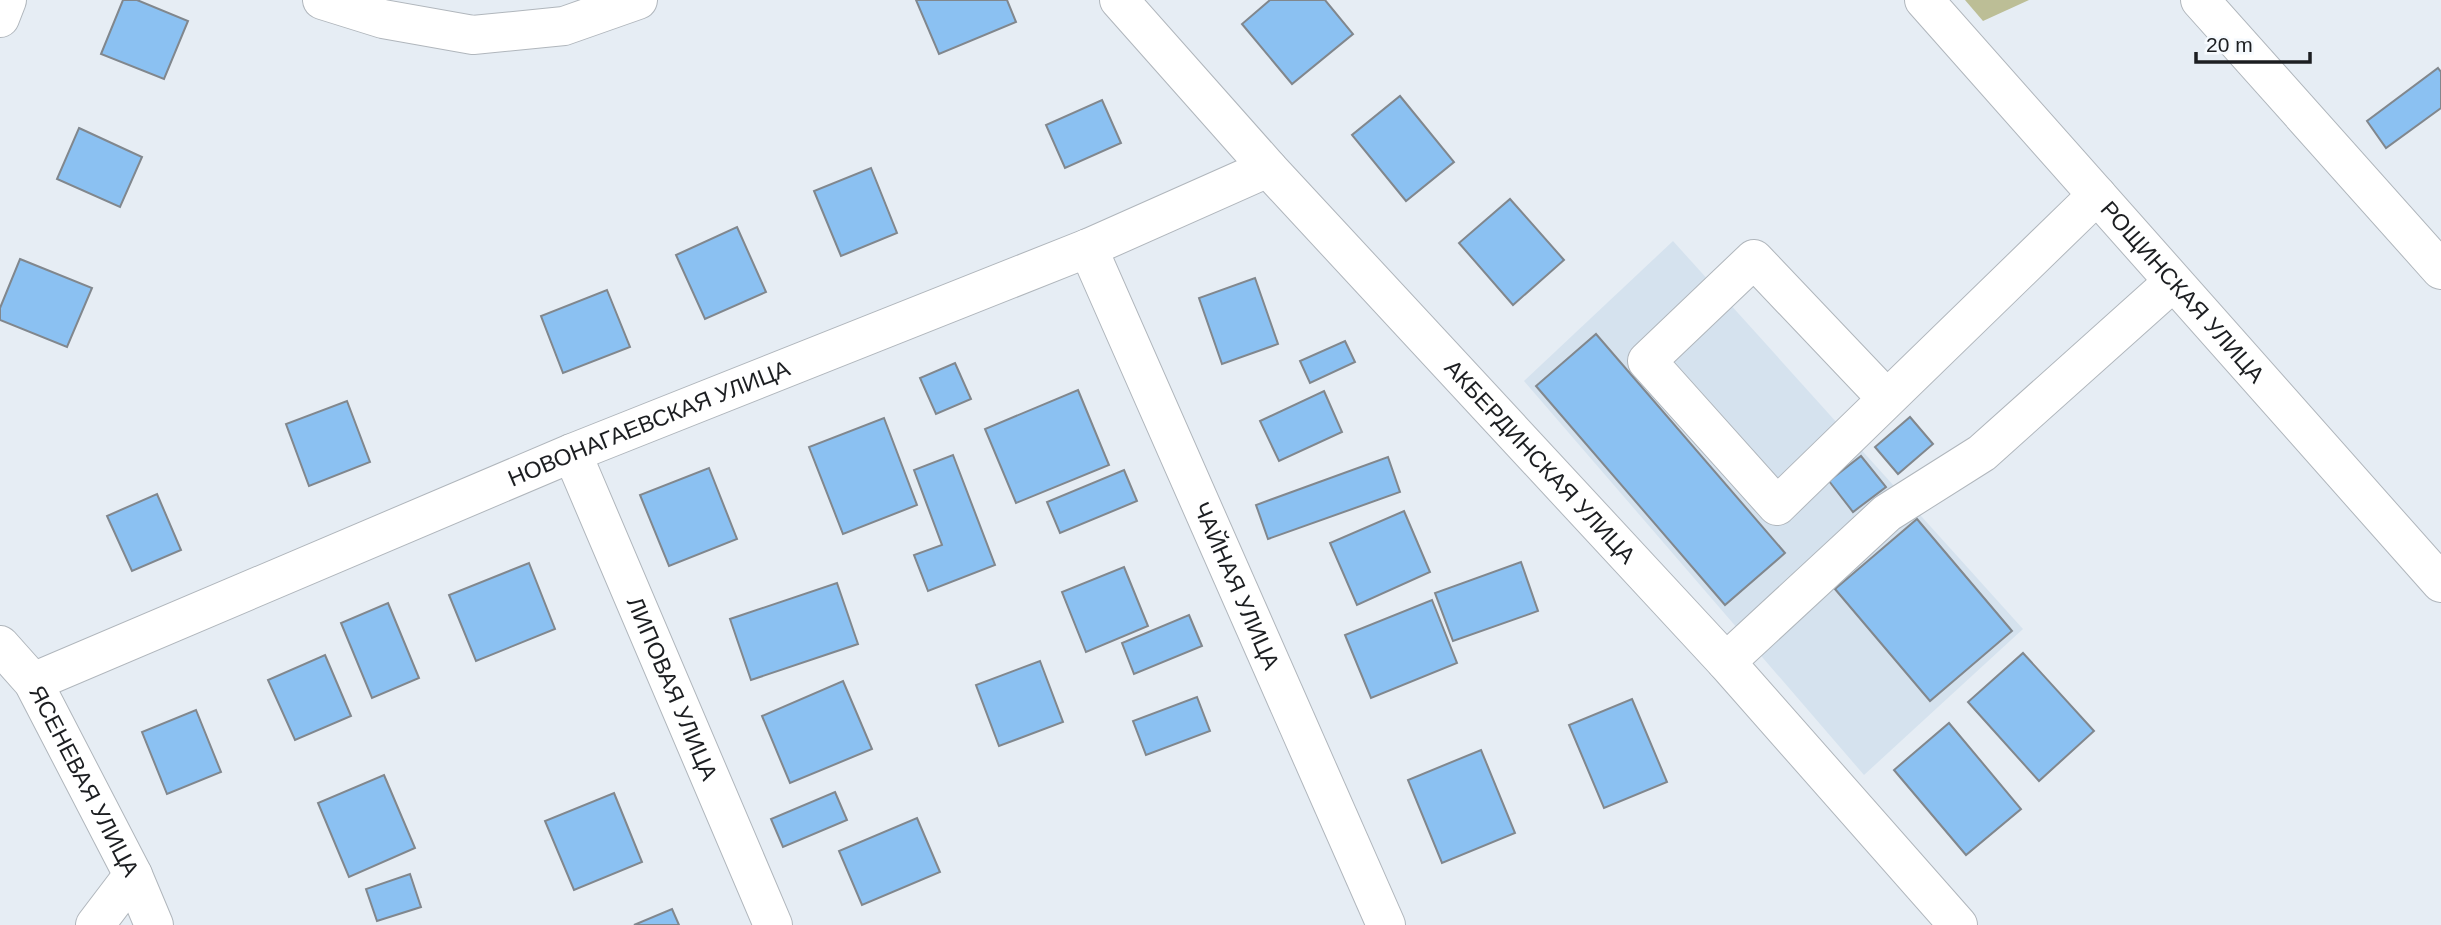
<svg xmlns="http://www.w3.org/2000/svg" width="2441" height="925" font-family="Arial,sans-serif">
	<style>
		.built { fill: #d5e2ee }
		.green { fill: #bcbe96 }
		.building { fill: #8bc1f2; stroke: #81878d; stroke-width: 2 }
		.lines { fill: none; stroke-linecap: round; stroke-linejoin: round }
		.minor-casing { stroke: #b0b6bc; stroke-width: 40 }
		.minor { stroke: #fff; stroke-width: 38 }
		.labels { text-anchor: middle; stroke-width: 7; stroke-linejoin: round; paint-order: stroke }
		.street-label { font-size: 23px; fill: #1c1e21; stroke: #f6fafe }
	</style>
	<rect width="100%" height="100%" fill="#e6edf4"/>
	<polygon class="built" points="1673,241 2023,629 1864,775 1524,381"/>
	<polygon class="green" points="1965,0 2029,0 1983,21"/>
	<g class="building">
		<polygon points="123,0 137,0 188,21 164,79 101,54"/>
		<polygon points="916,0 1007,0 1016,22 939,54"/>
		<polygon points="1270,0 1325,0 1353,34 1292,84 1242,24"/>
		<polygon points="2438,68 2441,72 2441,108 2386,148 2367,121"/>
		<polygon points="1400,96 1454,162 1406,201 1352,135"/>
		<polygon points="1102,100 1121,143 1065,168 1046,125"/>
		<polygon points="79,128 142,157 120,207 57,179"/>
		<polygon points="871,168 897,233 841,256 814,191"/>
		<polygon points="1510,199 1564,260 1513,305 1459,243"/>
		<polygon points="737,227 766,292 705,319 676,255"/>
		<polygon points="20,259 92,288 67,347 0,320 0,308"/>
		<polygon points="1255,278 1278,344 1222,364 1199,298"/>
		<polygon points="607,290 630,347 563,373 541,316"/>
		<polygon points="1596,334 1785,553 1725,605 1536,386"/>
		<polygon points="1345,341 1355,362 1310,383 1300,361"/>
		<polygon points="955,363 971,399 936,414 920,378"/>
		<polygon points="1078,390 1109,465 1016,503 985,429"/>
		<polygon points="1324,391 1342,432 1279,461 1260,421"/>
		<polygon points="347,401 370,462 309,486 286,424"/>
		<polygon points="1910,417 1933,444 1898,474 1875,447"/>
		<polygon points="884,418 917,505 843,534 809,447"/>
		<polygon points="953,455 995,565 928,591 914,555 942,545 914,470"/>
		<polygon points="1861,456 1886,487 1853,512 1829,481"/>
		<polygon points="1388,457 1400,492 1268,539 1256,505"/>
		<polygon points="709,468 737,539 669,566 640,495"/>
		<polygon points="1124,470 1137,501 1060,533 1047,502"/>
		<polygon points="157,494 181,550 132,571 107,516"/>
		<polygon points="1404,511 1430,572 1357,605 1330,543"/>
		<polygon points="1917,519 2012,631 1930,701 1835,589"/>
		<polygon points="1521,562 1538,611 1453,641 1435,593"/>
		<polygon points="529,563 555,629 476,661 449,595"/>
		<polygon points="1124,567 1148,626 1086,652 1062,592"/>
		<polygon points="837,583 858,644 751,680 730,619"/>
		<polygon points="1432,600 1457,663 1371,698 1345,635"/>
		<polygon points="388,603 419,678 372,698 341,623"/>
		<polygon points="1189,615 1202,646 1134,674 1122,643"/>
		<polygon points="2023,653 2094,731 2039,781 1968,702"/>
		<polygon points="325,655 351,716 295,740 268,680"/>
		<polygon points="1040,661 1063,722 999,746 976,685"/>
		<polygon points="843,681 872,749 790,783 762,716"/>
		<polygon points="1197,697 1210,731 1146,755 1133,721"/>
		<polygon points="1632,699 1667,782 1604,808 1569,725"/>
		<polygon points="196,710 221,772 167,794 142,732"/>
		<polygon points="1949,723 2021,809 1966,855 1894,770"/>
		<polygon points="1481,750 1515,833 1442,863 1408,780"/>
		<polygon points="384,775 415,848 349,877 318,803"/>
		<polygon points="835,792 847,820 783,847 771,819"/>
		<polygon points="614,793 642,862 574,890 545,821"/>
		<polygon points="917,818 940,872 862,905 839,851"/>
		<polygon points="410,874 421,907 377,921 366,889"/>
		<polygon points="672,909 679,925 634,925"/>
	</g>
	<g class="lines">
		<g class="minor-casing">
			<g id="minor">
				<polyline points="322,0 383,19 473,35 564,26 638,0"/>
				<path id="s1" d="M 1119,0 L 1268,168 L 1726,662 L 1958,925"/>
				<path id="s2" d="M 1924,0 L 2441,583"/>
				<polyline points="2200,0 2441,270"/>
				<polyline points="0,18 7,0"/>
				<path id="s3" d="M 1088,248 L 1386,925"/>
				<polyline points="1887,399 1754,259 1647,361 1777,506 2097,195"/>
				<path id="s4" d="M 572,453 L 773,925"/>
				<path id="s5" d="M 0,645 L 33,682 L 133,875 L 154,925"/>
				<polyline points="1726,662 1887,513 1982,453 2173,282"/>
				<path id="s6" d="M 33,682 L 572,453 L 1088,248 L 1268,168"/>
				<polyline points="95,925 133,875"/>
			</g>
		</g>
		<use href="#minor" class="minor"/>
	</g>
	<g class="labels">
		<g class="street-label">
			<text dy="8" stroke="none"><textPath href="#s2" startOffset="390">РОЩИНСКАЯ УЛИЦА</textPath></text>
			<text dy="8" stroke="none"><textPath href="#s6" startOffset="668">НОВОНАГАЕВСКАЯ УЛИЦА</textPath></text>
			<text dy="8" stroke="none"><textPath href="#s1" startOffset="625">АКБЕРДИНСКАЯ УЛИЦА</textPath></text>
			<text dy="8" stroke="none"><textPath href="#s3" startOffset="369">ЧАЙНАЯ УЛИЦА</textPath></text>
			<text dy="8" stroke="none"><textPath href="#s4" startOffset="256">ЛИПОВАЯ УЛИЦА</textPath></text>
			<text dy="8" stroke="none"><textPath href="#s5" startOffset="161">ЯСЕНЕВАЯ УЛИЦА</textPath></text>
		</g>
	</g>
	<path d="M2196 52v10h114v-10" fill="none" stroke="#1c1e21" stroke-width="3.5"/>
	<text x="2206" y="52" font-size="21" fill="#1c1e21" stroke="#f6fafe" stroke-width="5" paint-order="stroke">20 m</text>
</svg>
